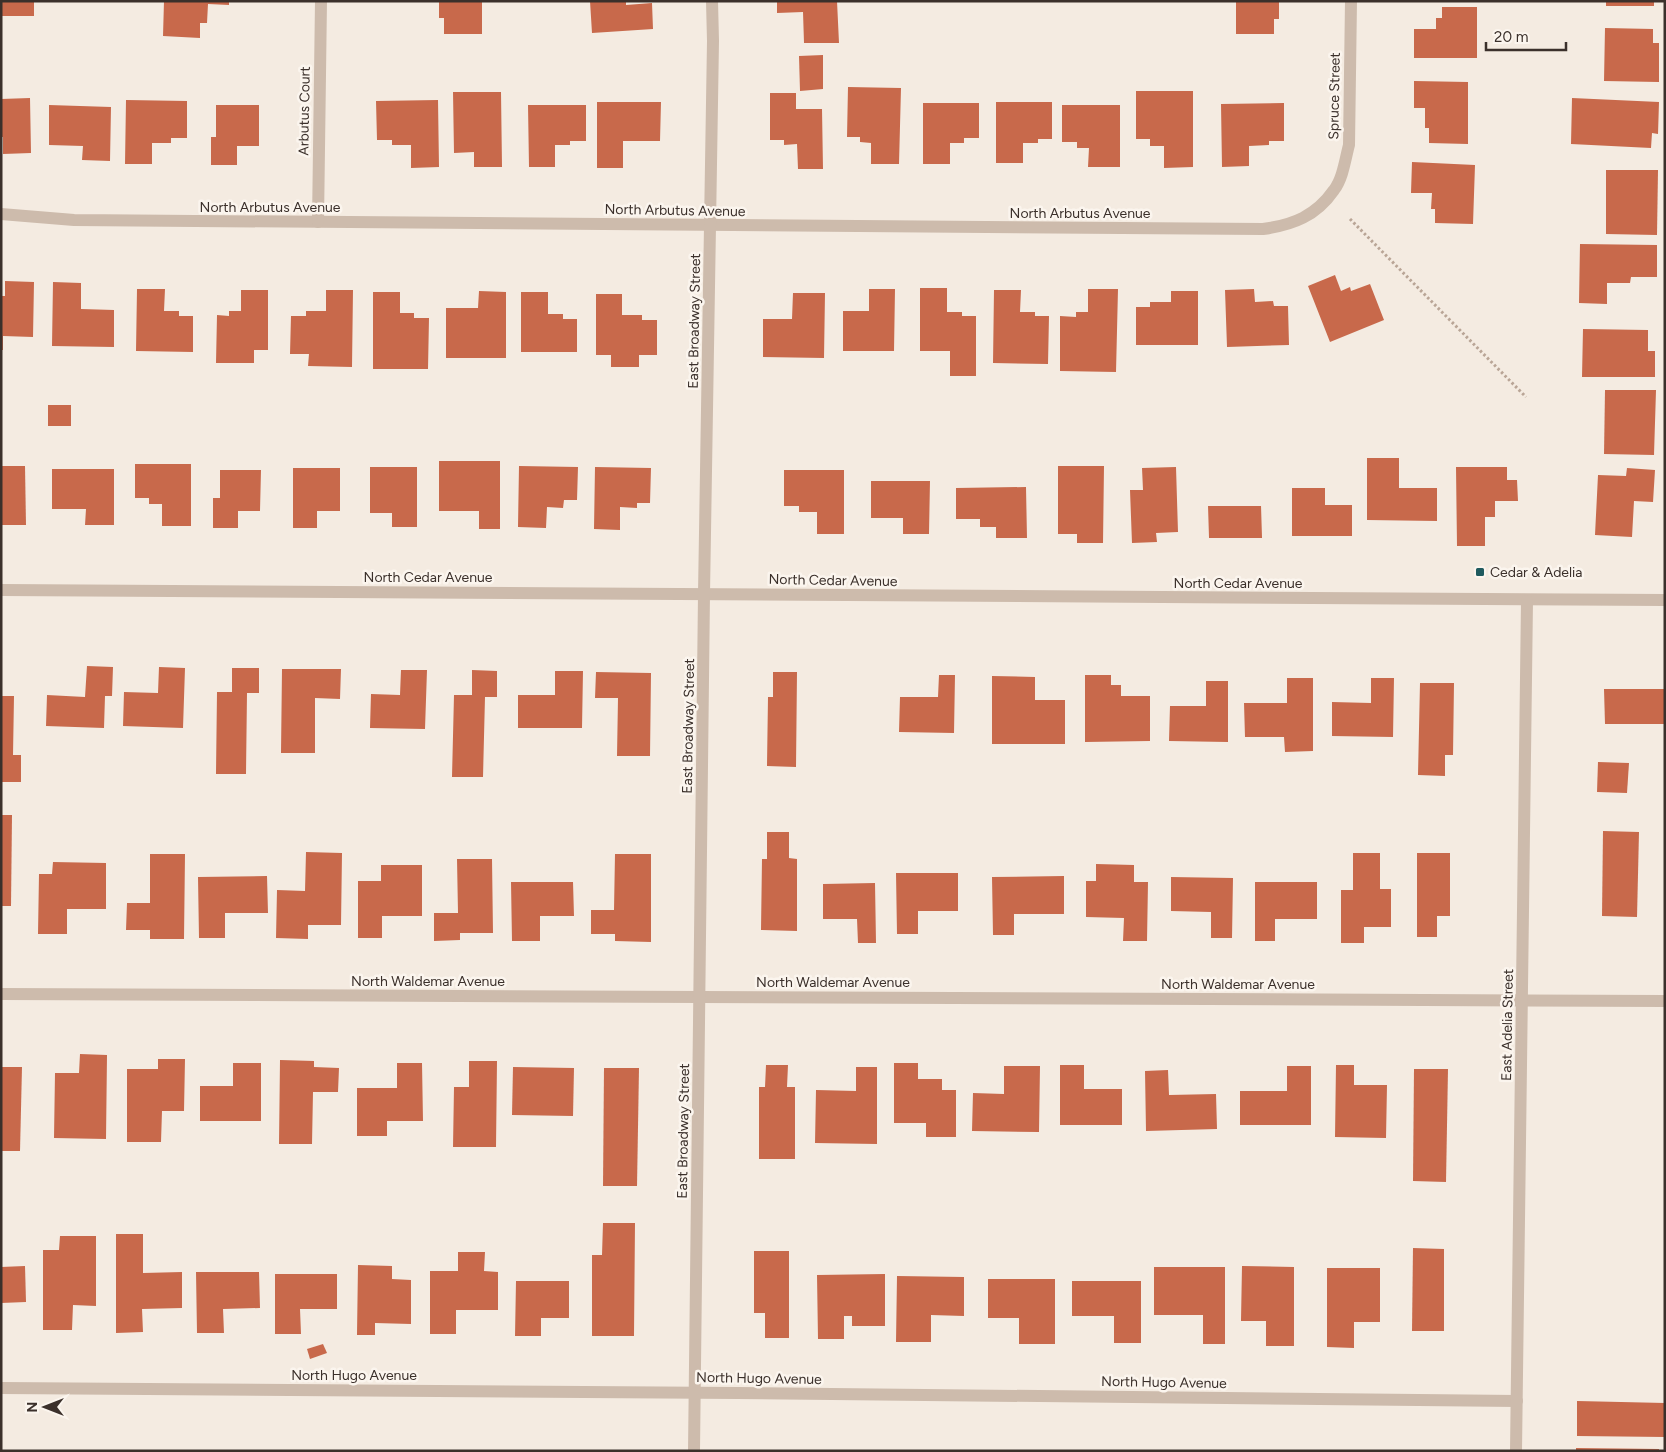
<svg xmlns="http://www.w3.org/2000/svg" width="1666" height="1452" font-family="Figtree,sans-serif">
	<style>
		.building { fill: #c8694b }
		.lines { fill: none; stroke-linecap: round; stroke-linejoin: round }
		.path { stroke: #b9a596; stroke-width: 3; stroke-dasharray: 2.5 2.5; stroke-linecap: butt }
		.minor { stroke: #cdbbac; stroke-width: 12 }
		.poi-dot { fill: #1f5a5e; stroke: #fbf5ee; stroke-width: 2 }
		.labels { text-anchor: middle; stroke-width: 5; stroke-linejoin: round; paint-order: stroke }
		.street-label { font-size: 14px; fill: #3b302b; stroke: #fbf5ee }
		.poi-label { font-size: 14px; fill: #3b302b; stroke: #fbf5ee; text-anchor: start }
	</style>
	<rect width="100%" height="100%" fill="#f4ebe1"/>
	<g class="building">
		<rect x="1" y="1" width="33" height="15"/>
		<polygon points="164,1 229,1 229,5 208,4 207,23 200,23 200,38 163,36"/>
		<polygon points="439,1 482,1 482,34 444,34 444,18 439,18"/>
		<polygon points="590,1 626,1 626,5 652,3 653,29 592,33"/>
		<polygon points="777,1 837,1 839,43 804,43 803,12 777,13"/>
		<polygon points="1236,1 1279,1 1279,19 1274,19 1274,34 1236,34"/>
		<rect x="1606" y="1" width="48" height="5"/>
		<polygon points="1442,7 1477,7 1477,58 1414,58 1414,29 1436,29 1436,18 1442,18"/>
		<polygon points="1605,28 1653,29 1653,43 1659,43 1659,82 1604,81"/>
		<polygon points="823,55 823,89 800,91 799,56"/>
		<polygon points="1414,81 1468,82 1468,144 1429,143 1429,128 1425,128 1425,108 1414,108"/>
		<polygon points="848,87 901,88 899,164 871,164 871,143 860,142 860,137 847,137"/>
		<polygon points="1136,91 1193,91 1193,167 1164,168 1164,146 1150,146 1150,139 1136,139"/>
		<polygon points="453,92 501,92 502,167 474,167 474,152 454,153"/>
		<polygon points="770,93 796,93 796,109 822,109 823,169 798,169 797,144 784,145 784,140 770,140"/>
		<polygon points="30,98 31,153 3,154 3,137 1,137 1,99"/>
		<polygon points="1572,98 1659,102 1658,134 1652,133 1651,148 1571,144"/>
		<polygon points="126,100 187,101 187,138 171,138 171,143 152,143 152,164 125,164"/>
		<polygon points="438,100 439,167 411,168 411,145 392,145 392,140 377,140 376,101"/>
		<polygon points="597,102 661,102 660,141 623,141 623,168 597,168"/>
		<polygon points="996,102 1052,102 1052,139 1038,139 1038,143 1023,143 1023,163 996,163"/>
		<polygon points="923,103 979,103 979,138 964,138 964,143 950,143 950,164 923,164"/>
		<polygon points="1284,103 1284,141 1269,141 1269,145 1249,146 1249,166 1222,167 1221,104"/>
		<polygon points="49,105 111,107 110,161 82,160 83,146 49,145"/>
		<polygon points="216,105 259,105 259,146 237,146 237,165 211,165 211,137 216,137"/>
		<polygon points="528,105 586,105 586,141 570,141 570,145 555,145 555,167 529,167"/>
		<polygon points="1062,105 1120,105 1120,167 1088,167 1089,148 1077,148 1077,142 1062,142"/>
		<polygon points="1412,162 1475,165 1473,224 1435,223 1435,209 1431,209 1432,193 1411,193"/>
		<polygon points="1606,170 1658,170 1657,235 1606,234"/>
		<polygon points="1580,244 1657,245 1657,277 1631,277 1630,283 1607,283 1607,304 1579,303"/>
		<polygon points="1335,275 1341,291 1350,287 1351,291 1370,284 1384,320 1330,342 1308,286"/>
		<polygon points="5,281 34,282 33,337 3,336 3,350 1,350 1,296 5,296"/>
		<polygon points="53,282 81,283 81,309 114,310 114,347 52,346"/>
		<polygon points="920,288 947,288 947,312 962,312 962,316 976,316 976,376 950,376 950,351 920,351"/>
		<polygon points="137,289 165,289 164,311 179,311 179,316 193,316 193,352 136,351"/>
		<polygon points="869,289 895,289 894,351 843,351 843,311 869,311"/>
		<polygon points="1088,289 1118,289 1116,372 1060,371 1060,316 1076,317 1076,312 1088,312"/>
		<polygon points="1254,289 1255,302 1273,301 1274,306 1288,306 1289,345 1227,347 1225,290"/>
		<polygon points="241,290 268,290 268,350 254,350 254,363 216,363 217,315 229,316 229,311 241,311"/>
		<polygon points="326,290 353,290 352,367 308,366 309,354 290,354 291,316 306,316 306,311 326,311"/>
		<polygon points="994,290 1021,290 1020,312 1035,312 1035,316 1049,316 1048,364 993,363"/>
		<polygon points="479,291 506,292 506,358 446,358 446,308 478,308"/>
		<polygon points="1171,291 1198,291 1198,345 1136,345 1136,307 1150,307 1150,302 1171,302"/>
		<polygon points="373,292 400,292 400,313 414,313 414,318 429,318 428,369 373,369"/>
		<polygon points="521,292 548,292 548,314 563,314 563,319 577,319 577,352 521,352"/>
		<polygon points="793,293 825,293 824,358 763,357 763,319 792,319"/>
		<polygon points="596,294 622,294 622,315 642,315 642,320 657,320 657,355 639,355 639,367 611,367 611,355 596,355"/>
		<polygon points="1583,329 1648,330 1648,351 1655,351 1655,377 1582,377"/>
		<polygon points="1605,390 1656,390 1654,455 1604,454"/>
		<rect x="48" y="405" width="23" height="21"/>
		<polygon points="1367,458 1399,458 1399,488 1437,488 1437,521 1367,520"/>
		<polygon points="439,461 500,461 500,529 479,529 479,511 439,511"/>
		<polygon points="135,464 191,464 191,526 162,526 162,504 149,504 149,498 135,498"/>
		<polygon points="1,466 25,466 26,525 1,525"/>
		<polygon points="519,466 578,467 577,500 564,500 563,508 547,507 546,528 518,527"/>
		<polygon points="1058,466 1104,466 1103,543 1077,543 1077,534 1058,534"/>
		<polygon points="370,467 417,467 417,527 392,527 392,513 370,513"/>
		<polygon points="595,467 651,468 650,503 637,503 637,508 620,507 620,530 594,529"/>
		<polygon points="1176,467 1178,532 1156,533 1157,542 1132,543 1130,490 1143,490 1142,468"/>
		<polygon points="1456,467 1507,467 1507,480 1517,480 1518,501 1495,501 1495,517 1485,517 1485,546 1457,546"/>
		<polygon points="293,468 340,468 340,511 317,511 317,528 293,528"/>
		<polygon points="1627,468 1655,470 1653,502 1634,501 1632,537 1595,535 1598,475 1626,476"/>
		<polygon points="52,469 114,469 114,525 85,525 86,509 52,509"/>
		<polygon points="220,470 261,470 260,511 238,511 238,528 213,528 213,498 220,498"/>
		<polygon points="784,470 844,470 844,534 817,534 817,512 799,512 799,506 784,506"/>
		<polygon points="871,481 930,481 929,534 903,534 903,518 871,518"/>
		<polygon points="1026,487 1027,538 996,538 996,527 980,527 980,519 956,519 956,488"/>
		<polygon points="1292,488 1325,488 1325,505 1352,505 1352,536 1292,536"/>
		<polygon points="1208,506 1261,506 1262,538 1209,538"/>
		<polygon points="87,666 113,667 112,696 105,696 104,728 46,726 47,695 85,697"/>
		<polygon points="159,667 185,668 183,728 123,726 124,692 158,693"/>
		<polygon points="232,668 259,668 259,693 247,693 246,774 216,774 217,692 232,692"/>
		<polygon points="282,669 341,669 340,699 315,698 315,753 281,753"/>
		<polygon points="401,670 427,670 425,729 370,728 371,694 400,695"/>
		<polygon points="472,670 497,671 497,697 485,697 483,777 452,777 454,695 472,695"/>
		<polygon points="555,671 583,671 582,728 518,728 518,695 555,695"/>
		<polygon points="596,672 651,673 650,756 617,756 618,698 595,698"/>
		<polygon points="773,672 797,672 796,767 767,766 768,697 773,697"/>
		<polygon points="939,675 955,675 954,733 899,732 900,697 938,697"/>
		<polygon points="1085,675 1111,675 1111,685 1121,685 1121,696 1150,696 1150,741 1085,742"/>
		<polygon points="992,676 1035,677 1035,700 1065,700 1065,744 992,744"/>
		<polygon points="1287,678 1313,678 1313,751 1285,752 1284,737 1245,737 1244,703 1287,703"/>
		<polygon points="1371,678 1394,678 1393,737 1332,736 1332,702 1371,703"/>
		<polygon points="1206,681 1228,681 1228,742 1169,741 1170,706 1206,706"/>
		<polygon points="1420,683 1454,683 1453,755 1445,755 1445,776 1418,775"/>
		<polygon points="1604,689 1665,689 1665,724 1605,724"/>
		<polygon points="1,696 14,696 13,755 21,755 21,782 1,782"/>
		<polygon points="1598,762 1629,763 1627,793 1597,792"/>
		<polygon points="1,815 12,815 11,906 1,906"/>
		<polygon points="1603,831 1639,832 1637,917 1602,916"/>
		<polygon points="767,832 789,832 789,858 797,859 797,931 761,930 762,859 767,859"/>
		<polygon points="306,852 342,853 341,925 308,925 308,939 276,938 277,890 305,891"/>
		<polygon points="1353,853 1380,853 1380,889 1391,889 1391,927 1364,927 1364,943 1341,943 1341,890 1353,890"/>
		<polygon points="1417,853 1450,853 1450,916 1437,916 1437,937 1417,937"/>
		<polygon points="150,854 185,854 184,939 150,939 150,930 126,930 127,903 150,903"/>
		<polygon points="615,854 651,854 651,942 615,941 615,934 591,934 591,910 614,910"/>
		<polygon points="457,859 492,859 493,933 460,933 460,940 434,941 434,913 458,913"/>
		<polygon points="53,862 106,863 106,909 67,909 67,934 38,934 39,874 52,874"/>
		<polygon points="1096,864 1134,865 1134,882 1148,882 1147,941 1123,941 1124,918 1086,917 1086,881 1096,881"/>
		<polygon points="381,865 422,865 422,916 382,916 382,938 358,938 358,881 381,881"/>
		<polygon points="896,873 958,873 958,911 918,911 918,934 897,934"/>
		<polygon points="267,876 268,913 225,913 225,938 199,938 198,877"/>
		<polygon points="1064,876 1064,914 1014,914 1014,935 993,935 992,877"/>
		<polygon points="1171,877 1233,878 1232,938 1211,938 1211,912 1171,911"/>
		<polygon points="511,882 573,882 574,916 540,916 540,941 512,941"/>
		<polygon points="1255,882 1317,882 1317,919 1275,919 1275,941 1255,941"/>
		<polygon points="875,883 876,943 858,943 857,919 823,919 823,884"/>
		<polygon points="80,1054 107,1055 106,1139 54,1138 55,1073 79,1073"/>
		<polygon points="158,1059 185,1059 184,1111 162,1111 161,1142 127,1142 127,1069 158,1069"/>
		<polygon points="280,1060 314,1061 314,1067 339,1068 338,1092 313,1092 312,1144 279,1144"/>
		<polygon points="469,1061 497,1061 496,1147 453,1147 454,1087 469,1087"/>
		<polygon points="233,1063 261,1063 261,1121 200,1121 200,1086 233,1086"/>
		<polygon points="397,1063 422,1063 423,1121 387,1121 387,1136 357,1136 357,1088 397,1088"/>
		<polygon points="894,1063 918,1063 918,1079 942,1079 942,1090 956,1090 956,1137 926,1137 926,1123 894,1123"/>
		<polygon points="766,1065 788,1065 787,1087 795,1087 795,1159 759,1159 759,1087 765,1087"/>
		<polygon points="1060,1065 1084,1065 1084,1089 1122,1089 1122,1125 1060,1125"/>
		<polygon points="1336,1065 1354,1065 1354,1085 1387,1085 1386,1138 1335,1137"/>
		<polygon points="1004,1066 1040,1066 1039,1132 972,1131 973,1093 1004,1094"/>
		<polygon points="1287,1066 1311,1066 1311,1125 1240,1125 1240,1091 1287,1091"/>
		<polygon points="1,1067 22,1067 20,1151 1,1151"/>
		<polygon points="513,1067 574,1068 573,1116 512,1115"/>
		<polygon points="856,1067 877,1067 877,1144 815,1143 816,1090 856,1091"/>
		<polygon points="604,1068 639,1068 637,1186 603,1186"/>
		<polygon points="1414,1069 1448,1069 1446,1182 1413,1181"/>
		<polygon points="1168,1070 1169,1095 1216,1094 1217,1129 1146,1131 1145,1071"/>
		<polygon points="603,1223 635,1223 634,1336 592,1336 592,1255 602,1255"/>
		<polygon points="116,1234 143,1234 143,1273 182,1272 182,1308 142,1309 143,1332 116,1333"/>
		<polygon points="60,1236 96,1236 96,1306 73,1305 72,1330 43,1330 43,1250 59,1250"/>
		<polygon points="1413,1248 1444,1249 1444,1331 1412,1331"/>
		<polygon points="754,1251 789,1251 789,1338 765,1338 765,1313 754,1313"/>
		<polygon points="458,1252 485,1252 484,1271 498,1272 498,1310 456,1310 456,1334 430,1334 430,1271 458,1271"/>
		<polygon points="358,1265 392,1266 392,1279 411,1280 411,1324 375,1323 375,1335 357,1335"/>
		<polygon points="25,1266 26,1302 1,1303 1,1267"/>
		<polygon points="1242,1266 1294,1267 1294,1346 1266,1346 1266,1321 1241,1321"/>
		<polygon points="1154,1267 1225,1267 1225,1344 1203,1344 1203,1315 1154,1315"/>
		<polygon points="1327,1268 1380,1268 1380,1322 1354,1322 1354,1348 1327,1347"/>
		<polygon points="196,1272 259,1272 260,1308 223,1309 224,1333 197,1333"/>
		<polygon points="275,1274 337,1274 337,1309 300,1309 301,1334 275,1334"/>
		<polygon points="885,1274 885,1326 852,1326 852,1316 844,1316 844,1339 818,1339 817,1275"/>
		<polygon points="897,1276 964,1277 964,1316 931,1315 931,1342 896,1342"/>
		<polygon points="988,1279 1055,1279 1055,1344 1019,1344 1019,1318 988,1318"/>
		<polygon points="516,1281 569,1281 569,1318 541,1318 541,1336 515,1336"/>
		<polygon points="1072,1281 1141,1281 1141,1343 1114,1343 1114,1316 1072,1316"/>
		<polygon points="323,1344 327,1353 310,1359 307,1349"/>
		<polygon points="1577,1401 1665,1403 1665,1437 1577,1436"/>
		<polygon points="1576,1448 1659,1449 1659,1451 1576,1451"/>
	</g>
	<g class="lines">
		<polyline class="path" points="1350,219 1526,397"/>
		<g class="minor">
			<path d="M 1,214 L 74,220 L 1263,229 C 1293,225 1316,216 1334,190 C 1343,178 1345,160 1349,145 L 1351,1"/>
			<polyline points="318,222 321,1"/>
			<polyline points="1,590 1665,600"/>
			<polyline points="1,994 1665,1001"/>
			<polyline points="1,1388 737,1393 1517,1401"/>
			<polyline points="694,1451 704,594 713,41 712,1"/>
			<polyline points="1516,1451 1527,601"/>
		</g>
	</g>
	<rect class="poi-dot" x="1475" y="567" width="10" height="10" rx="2.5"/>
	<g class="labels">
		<g class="street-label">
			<text transform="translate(1334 96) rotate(-89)" y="5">Spruce Street</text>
			<text transform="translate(304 111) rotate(-89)" y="5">Arbutus Court</text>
			<text x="270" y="212">North Arbutus Avenue</text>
			<text transform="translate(675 210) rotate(1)" y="5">North Arbutus Avenue</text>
			<text x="1080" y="218">North Arbutus Avenue</text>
			<text transform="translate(694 321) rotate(-89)" y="5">East Broadway Street</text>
			<text x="428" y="582">North Cedar Avenue</text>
			<text transform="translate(833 580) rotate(1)" y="5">North Cedar Avenue</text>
			<text x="1238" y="588">North Cedar Avenue</text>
			<text transform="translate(688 726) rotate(-89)" y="5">East Broadway Street</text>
			<text x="428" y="986">North Waldemar Avenue</text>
			<text x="833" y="987">North Waldemar Avenue</text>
			<text x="1238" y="989">North Waldemar Avenue</text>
			<text transform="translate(1507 1025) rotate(-89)" y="5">East Adelia Street</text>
			<text transform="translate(683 1131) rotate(-89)" y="5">East Broadway Street</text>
			<text x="354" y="1380">North Hugo Avenue</text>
			<text transform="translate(759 1378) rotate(1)" y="5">North Hugo Avenue</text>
			<text transform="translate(1164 1382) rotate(1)" y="5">North Hugo Avenue</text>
		</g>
		<g class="poi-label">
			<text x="1490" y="577">Cedar &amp; Adelia</text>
		</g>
	</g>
	<rect width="1666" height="1452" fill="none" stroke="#3b302b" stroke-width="5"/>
	<g transform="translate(45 1407) rotate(270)" stroke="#fbf5ee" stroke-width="4" paint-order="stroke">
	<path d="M0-4L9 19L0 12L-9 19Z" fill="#3b302b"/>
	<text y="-8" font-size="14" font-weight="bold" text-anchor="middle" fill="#3b302b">N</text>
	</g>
	<path d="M1486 42v8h80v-8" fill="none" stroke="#3b302b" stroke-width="2.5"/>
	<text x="1494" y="42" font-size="15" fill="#3b302b" stroke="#fbf5ee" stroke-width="4" paint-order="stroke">20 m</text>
</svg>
